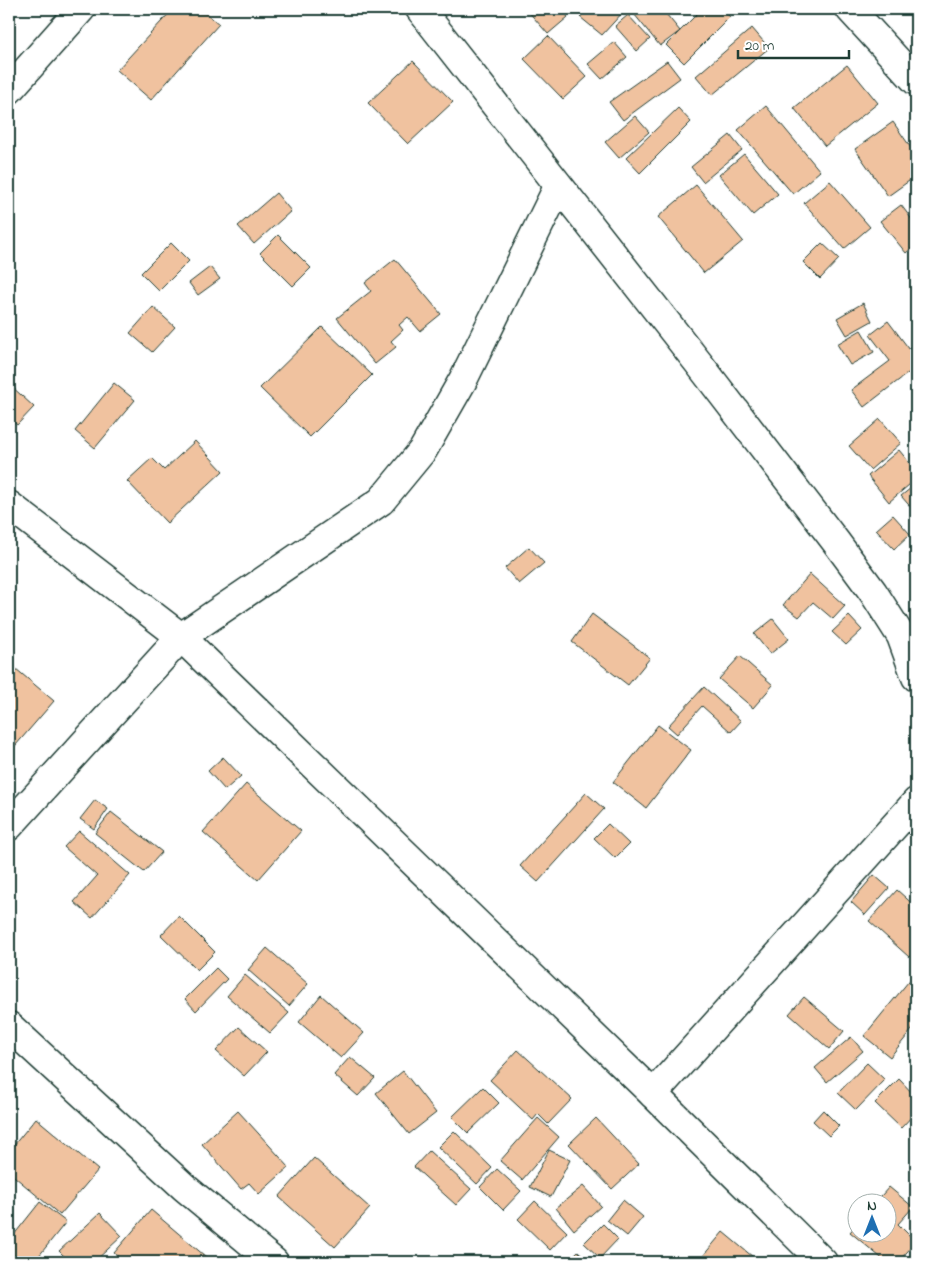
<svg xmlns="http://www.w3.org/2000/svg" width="925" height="1271" font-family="'Indie Flower',sans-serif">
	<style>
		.building { fill: #f0c29f; stroke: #1f3d34 }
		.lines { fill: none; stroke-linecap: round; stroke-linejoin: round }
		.minor-casing { stroke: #1f3d34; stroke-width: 31 }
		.minor { stroke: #fff; stroke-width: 28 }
	</style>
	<rect width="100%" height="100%" fill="#fff"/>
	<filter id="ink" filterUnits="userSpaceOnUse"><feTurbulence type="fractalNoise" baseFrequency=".02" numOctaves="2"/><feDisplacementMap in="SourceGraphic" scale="10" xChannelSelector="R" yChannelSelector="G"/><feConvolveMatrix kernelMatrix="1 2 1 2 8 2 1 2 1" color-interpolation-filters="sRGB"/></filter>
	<g filter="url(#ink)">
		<g class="building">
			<polygon points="173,9 201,9 219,24 151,100 117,70"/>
			<polygon points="529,9 561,9 568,17 548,34 527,10"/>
			<polygon points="587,9 621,9 624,11 602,35 580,17"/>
			<polygon points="630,9 662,9 680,31 660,46"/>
			<polygon points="702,9 722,9 730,17 684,63 666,45"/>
			<polygon points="628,15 650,39 637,51 615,26"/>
			<polygon points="752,28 769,48 712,95 696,76"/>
			<polygon points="548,36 587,77 563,99 524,59"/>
			<polygon points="614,42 627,57 602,79 588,64"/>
			<polygon points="413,61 453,102 408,144 368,103"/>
			<polygon points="667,61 680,78 623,120 609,102"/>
			<polygon points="847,65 878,103 825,146 794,108"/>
			<polygon points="766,106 820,171 793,194 738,130"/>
			<polygon points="678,108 691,122 640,173 626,158"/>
			<polygon points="635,116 649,132 619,158 605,142"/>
			<polygon points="893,122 916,155 916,176 888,196 855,149"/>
			<polygon points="730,135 742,150 703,182 691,167"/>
			<polygon points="744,154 778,194 753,215 719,175"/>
			<polygon points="830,181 870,227 844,249 804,203"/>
			<polygon points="696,185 743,241 704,273 658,217"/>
			<polygon points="276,193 291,211 254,244 238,226"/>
			<polygon points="901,205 916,225 916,244 906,253 880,221"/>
			<polygon points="278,235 311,268 293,286 260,253"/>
			<polygon points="171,243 189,261 159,291 141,273"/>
			<polygon points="822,243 839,259 820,279 803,262"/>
			<polygon points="395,259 441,314 420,331 408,317 399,325 403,330 391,341 396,347 375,364 337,318 371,291 365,283"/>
			<polygon points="210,267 220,279 198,295 189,283"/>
			<polygon points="863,303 872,321 847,335 837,318"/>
			<polygon points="153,307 175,327 152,352 130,333"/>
			<polygon points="888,321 916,358 916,367 864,407 851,390 890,361 870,335"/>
			<polygon points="322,327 372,375 310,437 260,388"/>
			<polygon points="861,330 874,352 850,365 837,344"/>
			<polygon points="114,383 135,400 95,448 75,431"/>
			<polygon points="9,384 34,407 17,425 9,418"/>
			<polygon points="880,419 901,443 870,470 849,446"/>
			<polygon points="195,441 223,471 167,523 127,481 152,458 164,470"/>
			<polygon points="899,450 916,471 916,479 889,502 868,476"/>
			<polygon points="916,484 916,511 915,512 901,496"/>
			<polygon points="893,515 910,534 894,549 876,530"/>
			<polygon points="529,547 544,563 519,584 505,568"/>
			<polygon points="810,574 845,606 833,619 813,602 799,617 783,605"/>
			<polygon points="592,614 650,658 628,685 572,642"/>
			<polygon points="849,616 862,630 846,645 832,632"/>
			<polygon points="773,619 789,639 770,654 754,634"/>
			<polygon points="740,656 773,685 753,708 719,679"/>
			<polygon points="9,663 54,701 9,753"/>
			<polygon points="704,687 741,721 731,732 702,706 677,734 668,726"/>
			<polygon points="658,725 691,750 646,808 613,782"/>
			<polygon points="223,757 241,776 225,790 208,771"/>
			<polygon points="246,784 301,831 258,880 203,832"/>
			<polygon points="586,793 604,809 538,882 520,866"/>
			<polygon points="95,800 108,809 94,829 80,819"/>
			<polygon points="111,812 162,852 144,872 95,833"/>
			<polygon points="608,824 629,844 615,858 594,838"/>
			<polygon points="79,831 130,875 92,918 74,902 97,876 64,847"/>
			<polygon points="874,875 889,888 865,915 851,902"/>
			<polygon points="897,890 916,907 916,949 909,957 869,921"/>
			<polygon points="179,916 215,952 197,970 161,935"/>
			<polygon points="267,948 308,984 289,1006 248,970"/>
			<polygon points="216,968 227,979 196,1011 185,999"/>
			<polygon points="245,975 289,1013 270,1033 227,996"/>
			<polygon points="913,976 916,979 916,1025 890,1057 864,1036"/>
			<polygon points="321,995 364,1033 341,1058 299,1022"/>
			<polygon points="804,997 844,1031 829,1049 789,1014"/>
			<polygon points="239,1027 267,1052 244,1076 216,1051"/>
			<polygon points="851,1037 863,1051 827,1082 815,1068"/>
			<polygon points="518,1050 572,1099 548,1124 538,1114 533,1120 490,1080"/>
			<polygon points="350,1057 375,1078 358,1096 334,1075"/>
			<polygon points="867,1063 885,1080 856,1110 838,1093"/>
			<polygon points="403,1071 436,1113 409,1134 376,1093"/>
			<polygon points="899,1079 916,1097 916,1112 901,1128 875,1103"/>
			<polygon points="483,1087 499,1103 468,1133 452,1117"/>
			<polygon points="823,1110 839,1126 829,1136 813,1121"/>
			<polygon points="238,1111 289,1167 259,1194 249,1183 241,1189 202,1144"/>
			<polygon points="36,1118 98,1170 60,1215 9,1172 9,1151"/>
			<polygon points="538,1118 559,1137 522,1180 500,1161"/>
			<polygon points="596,1118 639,1164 612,1189 569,1144"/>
			<polygon points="454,1131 492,1168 477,1184 438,1147"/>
			<polygon points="549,1150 570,1160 551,1197 530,1187"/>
			<polygon points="429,1151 471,1189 456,1205 414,1167"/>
			<polygon points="314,1158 370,1208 335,1247 279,1197"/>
			<polygon points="497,1169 521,1191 503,1210 480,1187"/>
			<polygon points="583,1186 601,1206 574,1230 556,1208"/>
			<polygon points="889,1187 913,1207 898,1224 916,1242 898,1262 886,1262 850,1232 858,1223 858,1234 888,1234 888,1204 874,1204"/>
			<polygon points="623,1200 643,1217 627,1236 607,1220"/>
			<polygon points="535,1201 567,1232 550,1250 518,1219"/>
			<polygon points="40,1202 66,1222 34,1262 22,1262 9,1252 9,1241"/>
			<polygon points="151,1210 212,1262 125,1262 114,1253"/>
			<polygon points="100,1213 122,1236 94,1262 70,1262 59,1251"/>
			<polygon points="603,1224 618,1239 600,1258 584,1243"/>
			<polygon points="723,1232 759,1262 698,1262"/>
			<polygon points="578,1251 590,1262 567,1262"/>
		</g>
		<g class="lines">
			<g class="minor-casing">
				<g id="minor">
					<polyline points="420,9 700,365 836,542 873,592 901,636 916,677"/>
					<polyline points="850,9 916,81"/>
					<polyline points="9,90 81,9"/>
					<polyline points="9,505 181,637 653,1094 823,1262"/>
					<polyline points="9,826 181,637 381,501 423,450 463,380 558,187"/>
					<polyline points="9,1026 184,1187 274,1262"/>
					<polyline points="653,1094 916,802"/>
				</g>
			</g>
			<use href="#minor" class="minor"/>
		</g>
	</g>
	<rect width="925" height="1271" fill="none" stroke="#fff" stroke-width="30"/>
	<rect x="15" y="15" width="895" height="1241" fill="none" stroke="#1f3d34" stroke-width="2" filter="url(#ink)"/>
	<g transform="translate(872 1218)"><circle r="24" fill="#ffffff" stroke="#a5b1ae"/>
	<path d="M0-4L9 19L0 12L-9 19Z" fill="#1f6fb2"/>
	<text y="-8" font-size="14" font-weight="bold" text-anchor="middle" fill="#1f3d34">N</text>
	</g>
	<path d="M738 50v8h111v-8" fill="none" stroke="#1f3d34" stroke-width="2.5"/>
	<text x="745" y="50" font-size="15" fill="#1f3d34" stroke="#ffffff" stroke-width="4" paint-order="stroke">20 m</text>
</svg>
